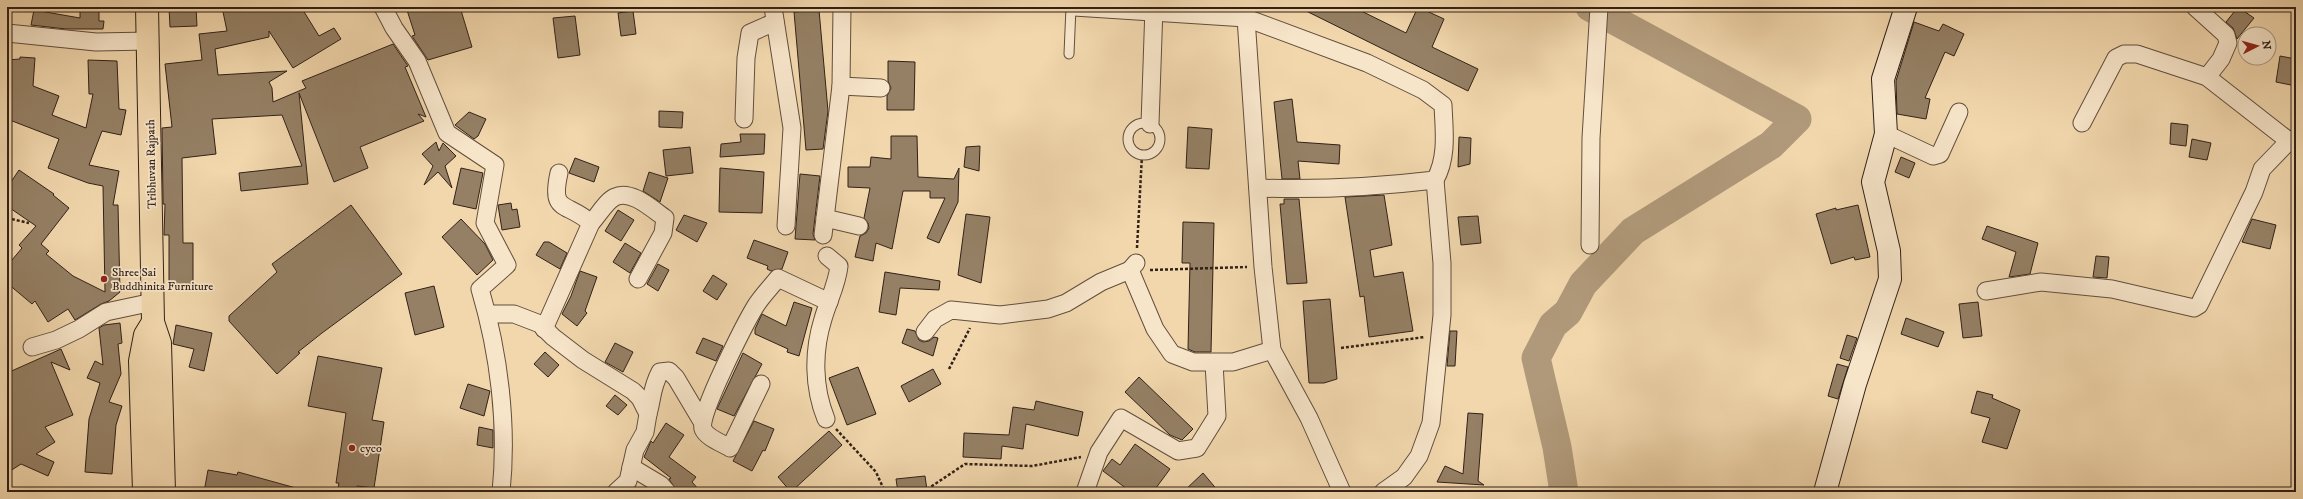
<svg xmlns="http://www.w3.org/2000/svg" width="2303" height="499" font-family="'IM FELL DW Pica',serif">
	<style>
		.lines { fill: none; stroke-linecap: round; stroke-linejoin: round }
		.river { stroke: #b0997a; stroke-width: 29 }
		.building { fill: #958065; stroke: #312118 }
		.lane-casing { stroke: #614e3d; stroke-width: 11 }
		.street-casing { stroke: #614e3d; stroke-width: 19 }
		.secondary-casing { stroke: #312118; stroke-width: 24 }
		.highway-casing { stroke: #312118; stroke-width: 24 }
		.path { stroke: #312118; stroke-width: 2.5; stroke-dasharray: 3 2; stroke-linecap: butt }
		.lane { stroke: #f7e5ca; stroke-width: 9 }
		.street { stroke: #f7e5ca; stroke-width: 17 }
		.secondary { stroke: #f7e5ca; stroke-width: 22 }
		.highway { stroke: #f2d7ad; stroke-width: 22 }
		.poi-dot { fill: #8f2418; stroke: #f7e5ca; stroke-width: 1.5 }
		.labels { text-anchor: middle; stroke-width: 3.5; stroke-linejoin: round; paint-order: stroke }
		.street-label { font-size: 12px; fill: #312118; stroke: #f7e5ca }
		.poi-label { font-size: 12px; fill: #312118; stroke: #f7e5ca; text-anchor: start }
	</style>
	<rect width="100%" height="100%" fill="#f2d7ad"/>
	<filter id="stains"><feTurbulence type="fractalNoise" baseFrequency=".005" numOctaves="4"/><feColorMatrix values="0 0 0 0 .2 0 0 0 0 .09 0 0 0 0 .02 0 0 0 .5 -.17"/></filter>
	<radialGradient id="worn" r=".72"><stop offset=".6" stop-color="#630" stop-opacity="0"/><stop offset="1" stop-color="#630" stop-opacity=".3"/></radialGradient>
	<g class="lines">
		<polyline class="river" points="1564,492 1557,447 1536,358 1553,325 1568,312 1583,284 1633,231 1771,145 1797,119 1590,7"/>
	</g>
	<g class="building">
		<polygon points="80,7 99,7 99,21 104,21 103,29 66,29 31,25 34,10 80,18"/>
		<polygon points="169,7 196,7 197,26 170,27"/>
		<polygon points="222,7 301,7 319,36 334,28 341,39 293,68 269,31 269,37 215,49 218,75 287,71 269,82 272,88 273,102 306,88 302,81 393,44 408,66 405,67 426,117 418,114 424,121 360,147 368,168 334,182 299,93 308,184 241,191 239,173 302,166 282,115 212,119 216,154 182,158 183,243 193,243 193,284 169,285 169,235 164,235 165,204 163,204 163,198 162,128 172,127 165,64 202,60 199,34 227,31"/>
		<polygon points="406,7 460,7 472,47 428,60 412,36 415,35"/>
		<polygon points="1298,7 1353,7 1406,33 1418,7 1444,19 1432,47 1478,69 1468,91"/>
		<polygon points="2238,7 2254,18 2237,39 2233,28 2226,22"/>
		<polygon points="819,10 828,111 823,149 806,150 794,12"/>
		<polygon points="633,11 636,34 621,36 618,13"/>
		<polygon points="575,16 580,55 558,58 553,18"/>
		<polygon points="1914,22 1939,31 1943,24 1964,34 1954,56 1945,52 1925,98 1930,99 1926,119 1897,114 1896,81"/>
		<polygon points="2280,56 2296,59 2296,86 2276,82"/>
		<polygon points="20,57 35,58 33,86 59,96 52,115 86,128 93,94 89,94 88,60 117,61 119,109 126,110 121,135 102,131 89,165 119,171 113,205 118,205 120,292 109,301 101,304 75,320 68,309 48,322 35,301 32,304 7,283 7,266 22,248 19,245 36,226 7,206 7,188 19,170 54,194 53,195 69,208 41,244 49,251 46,254 73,276 105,292 103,186 88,183 48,168 59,139 7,119 7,60 20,59"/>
		<polygon points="888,61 915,62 914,110 887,110 887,96 891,88 888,81"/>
		<polygon points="1292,99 1297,142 1340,145 1339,164 1298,161 1300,179 1282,179 1274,102"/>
		<polygon points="659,111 683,112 682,128 659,127"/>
		<polygon points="469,112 486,119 478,136 474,139 455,125"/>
		<polygon points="2171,123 2188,125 2186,146 2170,144"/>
		<polygon points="1188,127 1212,129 1209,169 1186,168"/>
		<polygon points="740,134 765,134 764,154 720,157 721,144 741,142"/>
		<polygon points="891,136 917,136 918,177 954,179 959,168 958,202 939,243 927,238 945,198 930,198 930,191 903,191 892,249 876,243 873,261 855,257 860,236 866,233 869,228 868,223 864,218 870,188 848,187 848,167 870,167 871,157 891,159"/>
		<polygon points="1459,137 1471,138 1470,164 1458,167"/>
		<polygon points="2192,139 2211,143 2207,160 2189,157"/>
		<polygon points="436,142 439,151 443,143 456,156 445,166 452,188 438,172 424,185 433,166 422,154"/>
		<polygon points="980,146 979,171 964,167 966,147"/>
		<polygon points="690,147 693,173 666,176 663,150"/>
		<polygon points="1901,157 1915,163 1909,178 1895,172"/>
		<polygon points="575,158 599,167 594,182 569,173"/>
		<polygon points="461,168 483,173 476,209 453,204"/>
		<polygon points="720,168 764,172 762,213 719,212"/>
		<polygon points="649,172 668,178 660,202 643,191"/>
		<polygon points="800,174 820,176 813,234 815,240 795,239"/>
		<polygon points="1384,195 1392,245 1370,250 1374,277 1403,272 1413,331 1369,337 1364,296 1360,297 1345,197"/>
		<polygon points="1284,199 1299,199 1307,283 1287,284 1280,204 1284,204"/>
		<polygon points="511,203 512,210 517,209 520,227 502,230 498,205"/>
		<polygon points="351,205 402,274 322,333 298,352 300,353 277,374 229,321 229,316 277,272 272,264"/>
		<polygon points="1858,205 1870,257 1855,260 1854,257 1831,264 1816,214 1836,208 1836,210"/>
		<polygon points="618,210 634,220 621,241 605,231"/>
		<polygon points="966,214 990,217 981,283 958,275"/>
		<polygon points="684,215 707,223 697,242 676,230"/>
		<polygon points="1478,216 1481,243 1461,245 1458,217"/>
		<polygon points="461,219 485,244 493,260 477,275 442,237"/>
		<polygon points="2252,219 2276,225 2270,249 2242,242"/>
		<polygon points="1183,222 1214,223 1211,352 1195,352 1188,349 1190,263 1182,263"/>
		<polygon points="1987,226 2038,243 2030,274 2009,277 2016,252 1982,239"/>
		<polygon points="754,240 788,252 782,269 771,271 767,269 768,266 747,258"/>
		<polygon points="544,242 549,242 567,253 560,269 536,255"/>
		<polygon points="625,243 641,253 630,273 613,262"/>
		<polygon points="2096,256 2109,257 2107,278 2093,277"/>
		<polygon points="658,264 669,270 658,291 647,284"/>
		<polygon points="580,271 597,277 585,311 587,313 577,326 562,314 571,296"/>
		<polygon points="885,272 940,281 939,290 900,288 896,315 879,312"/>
		<polygon points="713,275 727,284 717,300 703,291"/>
		<polygon points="434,286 444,327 415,335 405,293"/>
		<polygon points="1330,299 1337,379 1324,383 1309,383 1303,301"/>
		<polygon points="794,302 812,308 799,356 787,352 788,349 755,334 755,329 762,314 786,326"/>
		<polygon points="1978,302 1982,336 1963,338 1959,304"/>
		<polygon points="1906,318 1944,332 1938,347 1901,334"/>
		<polygon points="120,323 122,343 118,344 121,374 109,402 122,406 116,425 112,474 85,472 89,419 100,383 87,378 95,361 103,365 99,328 104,325"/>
		<polygon points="176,325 212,333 204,371 189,367 194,349 173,344"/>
		<polygon points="907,329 915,331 919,340 923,342 929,341 934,337 938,338 933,356 902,343"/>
		<polygon points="1450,331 1457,331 1455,366 1447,366"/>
		<polygon points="1847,335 1857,338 1849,361 1840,358"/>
		<polygon points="703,338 723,346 716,361 696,353"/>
		<polygon points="615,343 633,352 623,372 605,362"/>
		<polygon points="61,349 70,370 51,362 73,415 45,427 55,442 36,454 54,462 48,476 21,464 7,473 7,373"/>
		<polygon points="545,352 559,365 548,377 534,364"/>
		<polygon points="743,353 762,364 734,416 717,409"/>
		<polygon points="318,356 382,368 372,420 384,422 374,488 357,486 356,492 337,492 339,483 336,483 346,413 308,406"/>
		<polygon points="1837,364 1848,367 1838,399 1828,396"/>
		<polygon points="858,367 876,414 847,425 829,378"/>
		<polygon points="933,369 941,384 909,402 901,386"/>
		<polygon points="1139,377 1193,429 1182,440 1170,435 1125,392"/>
		<polygon points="468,384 490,391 484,416 460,408"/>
		<polygon points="1977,391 1993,395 1992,398 2020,410 2007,449 1982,442 1990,418 1971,413"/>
		<polygon points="615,395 627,405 618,415 606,406"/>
		<polygon points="1036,401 1083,412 1078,436 1026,424 1023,449 1002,446 1001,459 963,457 964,433 1009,435 1013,407 1034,410"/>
		<polygon points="1468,413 1483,414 1478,481 1484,485 1437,482 1445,466 1463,474"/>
		<polygon points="754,421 774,429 765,451 763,450 752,471 733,461"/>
		<polygon points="666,423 684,435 669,457 696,477 692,482 701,492 677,492 669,479 671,478 644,457 651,441 653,443"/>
		<polygon points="479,427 493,430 493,448 477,445"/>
		<polygon points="829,431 842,445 791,492 778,477"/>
		<polygon points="1135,444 1170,469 1153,492 1131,492 1103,471 1112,459 1120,465"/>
		<polygon points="208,470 237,475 238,472 296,488 296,492 204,492"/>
		<polygon points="1203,473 1219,492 1183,492"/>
		<polygon points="925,476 927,490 898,492 896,479"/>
	</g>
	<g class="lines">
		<g class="lane-casing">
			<g id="lane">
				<polyline points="1069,54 1071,7"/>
				<circle cx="1144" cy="139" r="16"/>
			</g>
		</g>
		<g class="street-casing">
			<g id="street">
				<path d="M 383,7 L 394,28 L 417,61 L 447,133 L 495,165 L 485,223 L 507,265 L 480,289 C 499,353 508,425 501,492"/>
				<polyline points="773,7 792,128 786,226"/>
				<polyline points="842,7 841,86 881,88"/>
				<path d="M 1074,7 L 1246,18 L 1367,63 L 1423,90 L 1443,105 C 1444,130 1448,157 1435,180 C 1376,187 1317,190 1258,188"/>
				<polyline points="2195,7 2226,35 2228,43 2221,59 2207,77"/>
				<polyline points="1246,18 1263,267 1272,350 1309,418 1342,492"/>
				<polyline points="7,33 96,42 149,41"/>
				<polyline points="744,119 746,58 750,33 775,22"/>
				<polyline points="2082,123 2116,58 2124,54 2137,54 2207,77 2289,141"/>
				<polyline points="1150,124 1154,7"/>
				<polyline points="1886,134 1933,156 1940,154 1959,112"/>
				<polyline points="825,218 859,226"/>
				<path d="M 591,223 C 598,216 606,201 615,197 C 631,189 652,209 665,218 L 663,233 L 638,279"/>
				<polyline points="823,235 841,86"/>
				<polyline points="1590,245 1591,138 1599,7"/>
				<polyline points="1130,270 1155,329 1172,354 1193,362 1233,362 1272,350"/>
				<polyline points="1986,291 2041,282 2112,289 2194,308 2199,305 2254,192 2262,169 2289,141 2296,138"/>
				<polyline points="487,314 514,314 540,324 553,337 583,360 633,391 640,398 648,414 645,432 635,450 628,481 616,492"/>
				<path d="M 544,329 L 591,223 C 566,201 550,214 559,173"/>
				<polyline points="925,332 935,319 951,310 1000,315 1048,309 1066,303 1101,282 1130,270 1136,263"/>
				<polyline points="32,347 56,340 79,329 106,312 153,302"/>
				<path d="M 761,384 L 730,448 C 722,443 707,438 703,429 C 697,417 746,322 755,307 C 761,297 770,288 778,278 L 829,302"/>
				<path d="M 648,414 C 653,397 651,389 660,372 L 669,371 L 676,378 L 701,420"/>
				<path d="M 826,419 C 813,387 813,351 823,319 C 828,301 837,285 839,266 L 827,256"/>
				<polyline points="631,467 661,485 667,492"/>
				<polyline points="1085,492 1099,452 1121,418 1178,451 1197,448 1217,416 1214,363"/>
				<polyline points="1383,492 1404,477 1419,456 1431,423 1442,315 1442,263 1435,180"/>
			</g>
		</g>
		<g class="secondary-casing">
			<polyline id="secondary" points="1825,492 1855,384 1890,279 1889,251 1873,182 1886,134 1883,79 1906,7"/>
		</g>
		<g class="highway-casing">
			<g id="highway">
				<polyline points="147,7 153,322 160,343 164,492"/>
				<polyline points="144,492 140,361 145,335 153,322"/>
			</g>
		</g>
		<g class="path">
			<polyline points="7,218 29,223"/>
			<polyline points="1137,248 1142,155"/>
			<polyline points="1150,270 1247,267"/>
			<polyline points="1341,348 1425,337"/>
			<polyline points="949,369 970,328"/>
			<polyline points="836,429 876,472 885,492"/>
			<polyline points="923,492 965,464 1032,466 1081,457"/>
		</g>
		<use href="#lane" class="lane"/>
		<use href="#street" class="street"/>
		<use href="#secondary" class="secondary"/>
		<use href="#highway" class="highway"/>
	</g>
	<g class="poi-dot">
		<circle cx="104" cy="279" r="4"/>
		<circle cx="352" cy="448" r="4"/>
	</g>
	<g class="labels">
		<g class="street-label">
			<text transform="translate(151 164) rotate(-91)" y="4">Tribhuvan Rajpath</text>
		</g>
		<g class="poi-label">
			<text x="112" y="276">Shree Sai<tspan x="112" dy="14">Buddhinita Furniture</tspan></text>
			<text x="360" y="452">cyco</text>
		</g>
	</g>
	<rect width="2303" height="499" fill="none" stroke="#f2d7ad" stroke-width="24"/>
	<rect x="8" y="8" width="2287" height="483" fill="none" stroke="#312118" stroke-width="2"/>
	<rect x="12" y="12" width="2279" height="475" fill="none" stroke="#312118"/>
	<g transform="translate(2257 46) rotate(84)"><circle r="19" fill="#f7e5ca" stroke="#a89783"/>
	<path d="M0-3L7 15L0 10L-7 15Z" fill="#8f2418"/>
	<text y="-6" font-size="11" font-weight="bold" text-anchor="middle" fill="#312118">N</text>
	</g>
	<rect width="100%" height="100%" filter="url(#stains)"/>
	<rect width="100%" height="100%" fill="url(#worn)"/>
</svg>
